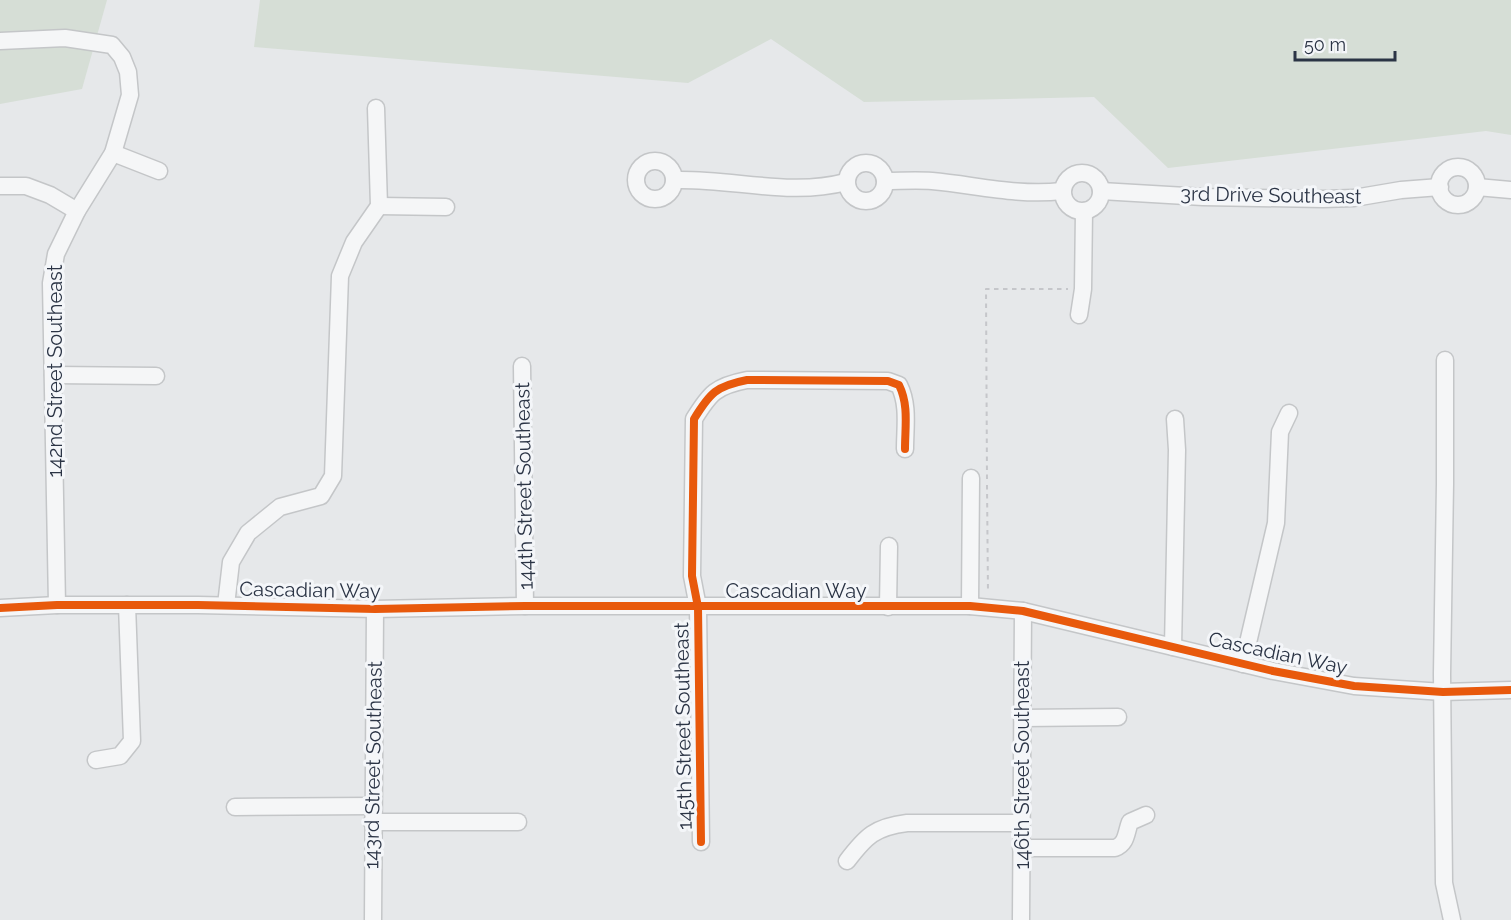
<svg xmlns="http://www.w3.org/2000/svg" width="1511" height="920" font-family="Raleway,sans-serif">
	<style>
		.green { fill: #d6ded6 }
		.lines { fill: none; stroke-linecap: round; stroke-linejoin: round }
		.minor-casing { stroke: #c4c6c8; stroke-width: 19 }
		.path { stroke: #c5c6ca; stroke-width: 2; stroke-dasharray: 4.5 4.5; stroke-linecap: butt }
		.minor { stroke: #f5f6f7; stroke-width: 16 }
		.cycleway-casing { stroke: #f4f6f9; stroke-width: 11 }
		.cycleway { stroke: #e8590c; stroke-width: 8 }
		.labels { text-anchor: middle; stroke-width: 6; stroke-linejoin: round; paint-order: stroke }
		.street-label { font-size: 20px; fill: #2b3445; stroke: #f4f6f9 }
	</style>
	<rect width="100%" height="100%" fill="#e6e8ea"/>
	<g class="green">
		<polygon points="0,0 107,0 82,89 0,104"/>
		<polygon points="260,0 1511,0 1511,135 1486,131 1168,168 1094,97 864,102 771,39 688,83 254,47"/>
	</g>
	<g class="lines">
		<g class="minor-casing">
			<g id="minor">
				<polyline points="0,41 65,38 112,45 122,57 128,72 130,95 113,153 77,211 56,254 51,283 57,605"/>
				<polyline points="113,153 159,171"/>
				<circle cx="655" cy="180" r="19"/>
				<circle cx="866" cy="182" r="19"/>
				<circle cx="1458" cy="186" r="19"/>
				<circle cx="1082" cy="192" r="19"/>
				<path d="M 674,180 C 732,178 789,197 846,182"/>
				<path d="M 885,181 C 900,181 916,180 932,181 C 976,185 1017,196 1062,191"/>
				<polyline points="0,186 26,186 50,195 77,211"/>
				<polyline points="1477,187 1511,190"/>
				<polyline points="1101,191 1203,197 1323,199 1354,198 1401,190 1440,187"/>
				<polyline points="379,206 446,207"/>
				<polyline points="1079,315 1083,289 1084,211"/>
				<polyline points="1445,360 1445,484 1442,674 1444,883 1452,920"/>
				<polyline points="522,366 525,606"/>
				<polyline points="53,375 156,376"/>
				<polyline points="226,605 231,562 248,533 280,507 321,496 333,476 340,276 354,242 379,206 376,108"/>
				<polyline points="970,606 971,478"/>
				<polyline points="888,607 889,546"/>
				<polyline points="0,608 57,605 198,605 375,609 525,606 970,606 1023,611 1273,671 1354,686 1443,692 1511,690"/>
				<polyline points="1173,647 1177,450 1175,419"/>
				<polyline points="1243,664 1276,523 1280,432 1289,413"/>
				<polyline points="1022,718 1118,717"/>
				<polyline points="96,760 120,756 132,741 127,605"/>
				<polyline points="235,807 372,806"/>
				<polyline points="372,822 518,822"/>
				<path d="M 701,842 L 698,607 L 692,576 L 694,419 C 710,393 716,386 747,380 L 888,381 L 899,385 C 909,405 905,427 905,449"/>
				<path d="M 1021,848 L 1115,848 C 1127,844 1126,832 1130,822 L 1146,815"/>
				<path d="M 847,861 C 866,836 875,827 907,823 L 1021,823"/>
				<polyline points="373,920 375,609"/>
				<polyline points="1021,920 1023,611"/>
			</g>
		</g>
		<g class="path">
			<polyline points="987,479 986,289 1068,289"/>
			<polyline points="987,485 988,593"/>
		</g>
		<use href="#minor" class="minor"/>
		<g class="cycleway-casing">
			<g id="cycleway">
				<polyline points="0,608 57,605 198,605 375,609 525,606 970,606 1023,611 1273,671 1354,686 1443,692 1511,690"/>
				<path d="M 701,842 L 698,607 L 692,576 L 694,419 C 710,393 716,386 747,380 L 888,381 L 899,385 C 909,405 905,427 905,449"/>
			</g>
		</g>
		<use href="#cycleway" class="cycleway"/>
	</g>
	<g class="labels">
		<g class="street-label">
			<text transform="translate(1271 195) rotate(1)" y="7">3rd Drive Southeast</text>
			<text transform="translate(55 371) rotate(-90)" y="7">142nd Street Southeast</text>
			<text transform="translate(524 486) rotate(-91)" y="7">144th Street Southeast</text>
			<text transform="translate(310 590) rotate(1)" y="7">Cascadian Way</text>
			<text x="796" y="598">Cascadian Way</text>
			<text transform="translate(1278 653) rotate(12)" y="7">Cascadian Way</text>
			<text transform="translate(683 726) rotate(-91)" y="7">145th Street Southeast</text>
			<text transform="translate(373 765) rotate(-89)" y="7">143rd Street Southeast</text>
			<text transform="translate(1022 765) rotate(-90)" y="7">146th Street Southeast</text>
		</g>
	</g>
	<path d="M1295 51v9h100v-9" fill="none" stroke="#2b3445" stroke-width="3"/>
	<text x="1304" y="51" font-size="18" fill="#2b3445" stroke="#f4f6f9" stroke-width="4.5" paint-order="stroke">50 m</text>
</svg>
